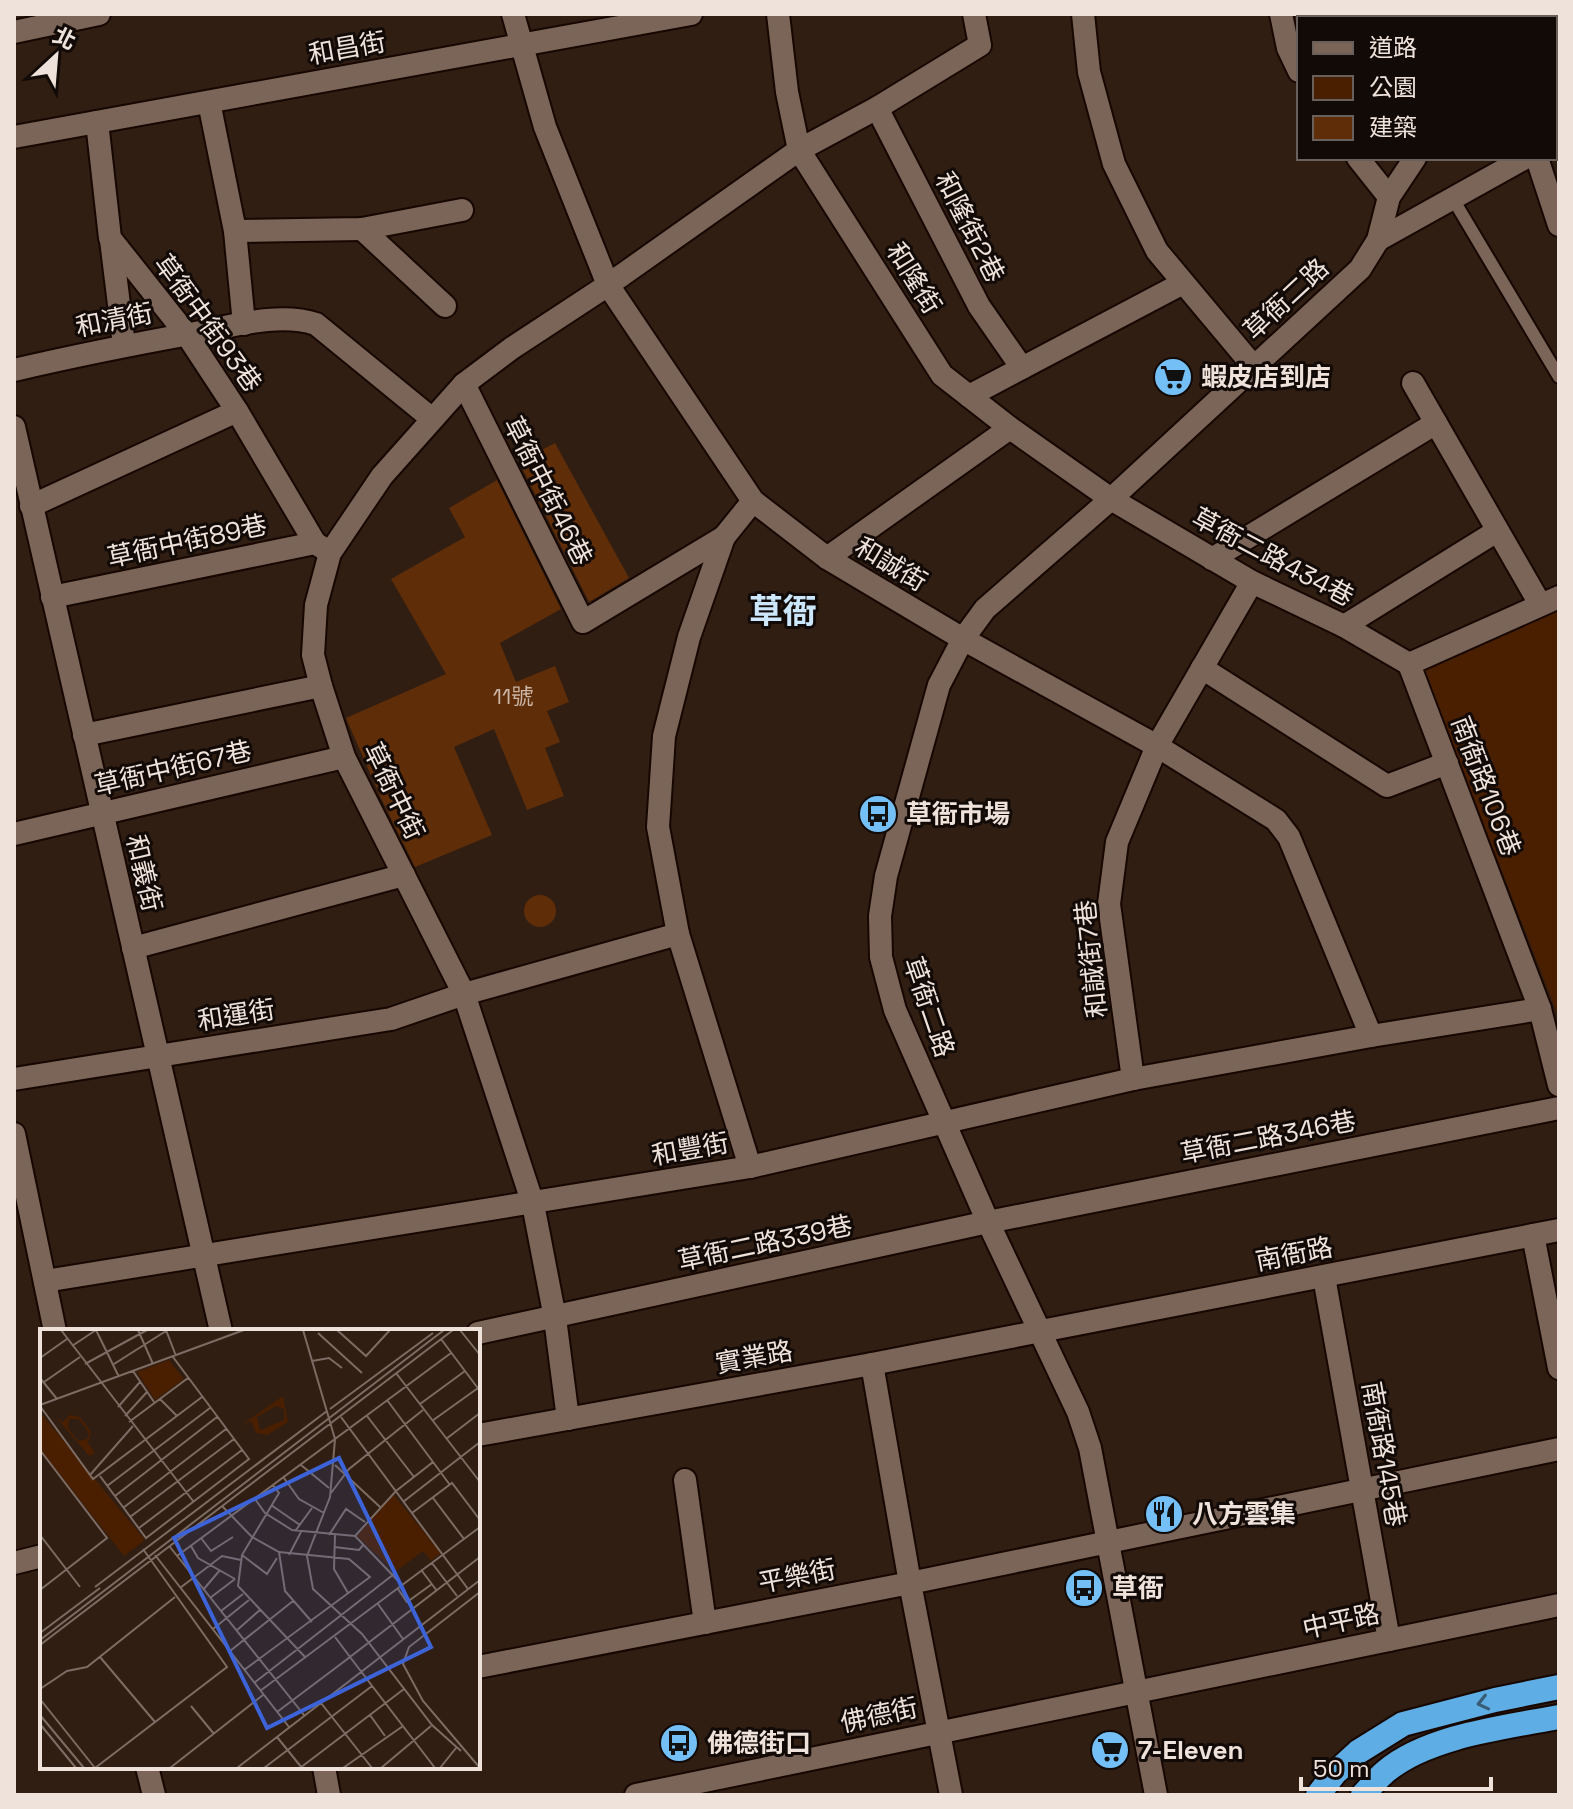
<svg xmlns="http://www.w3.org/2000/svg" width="1573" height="1809" font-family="'Space Grotesk','Noto Sans TC',sans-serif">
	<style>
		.green { fill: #491f00 }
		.building { fill: #5f2d08 }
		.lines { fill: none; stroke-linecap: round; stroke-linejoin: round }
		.service-casing { stroke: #170701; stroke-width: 16 }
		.minor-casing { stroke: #170701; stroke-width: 26 }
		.tertiary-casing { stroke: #170701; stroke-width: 26 }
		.motorway-casing { stroke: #170701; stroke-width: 28 }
		.service { stroke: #7b6558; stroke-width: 12 }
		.minor { stroke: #7b6558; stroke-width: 22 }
		.tertiary { stroke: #7b6558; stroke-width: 22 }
		.motorway { stroke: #5eade4; stroke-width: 24 }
		.oneway { stroke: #385c75 }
		.labels { text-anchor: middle; stroke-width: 6; stroke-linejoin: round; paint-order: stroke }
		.number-label { font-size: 22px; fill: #cbb5a6 }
		.street-label { font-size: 26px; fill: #efe2db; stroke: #120a06 }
		.poi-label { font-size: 26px; font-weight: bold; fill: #efe2db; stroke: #120a06; text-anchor: start }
		.district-label { font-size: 34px; font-weight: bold; fill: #cce7fb; stroke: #120a06 }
		.inset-road { fill: none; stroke: #7c6c63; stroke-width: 2 }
		.view { fill: #3c64d8; fill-opacity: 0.15; stroke: #3c64d8; stroke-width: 4 }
		.inset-edge { fill: none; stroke: #efe2db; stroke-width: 4 }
	</style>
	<rect width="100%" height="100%" fill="#301e13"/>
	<polygon class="green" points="1559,606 1559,1018 1424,671"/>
	<g class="building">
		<polygon points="555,443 629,578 589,602 519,462"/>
		<polygon points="497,480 561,609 500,643 516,682 555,666 569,702 547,711 560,742 545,748 564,796 527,810 494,729 454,747 492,835 415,867 380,796 346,718 446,674 391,579 465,537 449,508"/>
		<circle cx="540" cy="911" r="16"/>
	</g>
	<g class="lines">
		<g class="service-casing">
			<polyline id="service" points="1453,199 1559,377"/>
		</g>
		<g class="minor-casing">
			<g id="minor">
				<polyline points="778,14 787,92 799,150 942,375 1010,428 1111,499 1252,582 1344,626 1409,664"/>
				<polyline points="1083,14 1089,72 1114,164 1157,251 1254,367"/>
				<polyline points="1281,14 1288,48 1299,71"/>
				<polyline points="1510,18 1513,14"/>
				<polyline points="209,102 235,231 362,229 462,210"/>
				<polyline points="877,108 979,306 1022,368"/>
				<polyline points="97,122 110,238 187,335 237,411 315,543"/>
				<polyline points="14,137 691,14"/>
				<polyline points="1555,146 1559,144"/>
				<polyline points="1358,158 1389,197"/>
				<polyline points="1537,158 1559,225"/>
				<polyline points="362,229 445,306"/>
				<polyline points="235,231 244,324"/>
				<polyline points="111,240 124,345"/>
				<polyline points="1378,240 1525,158"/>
				<path d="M 14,370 C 74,356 134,344 195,333 C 233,326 279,312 316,324 L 431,418"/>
				<polyline points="1413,383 1436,423"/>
				<polyline points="464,384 583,622 724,537"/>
				<polyline points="969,396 1183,283"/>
				<polyline points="14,427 221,1331"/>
				<polyline points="31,506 237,411"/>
				<polyline points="827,558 1010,428"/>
				<polyline points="1212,559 1436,423 1540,604"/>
				<polyline points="52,597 315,543 326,550"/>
				<polyline points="1559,597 1409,664 1540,1009 1559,1085"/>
				<polyline points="1344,626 1497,531"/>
				<polyline points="1202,668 1387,786 1447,763"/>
				<polyline points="84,735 321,686"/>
				<polyline points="14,834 344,757"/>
				<polyline points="133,948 404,875"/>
				<polyline points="1371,1036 1540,1009"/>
				<polyline points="14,1079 391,1019 464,994 678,934"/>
				<polyline points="1133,1079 1109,904 1117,842 1157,746 1252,582"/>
				<polyline points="14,1134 55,1331"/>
				<polyline points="750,1167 678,934 658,827 664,736 689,637 724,537 753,501"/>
				<polyline points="1533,1235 1559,1368"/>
				<polyline points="1324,1277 1389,1640"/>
				<polyline points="45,1281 750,1167 1133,1079 1371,1036 1289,837 1276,820 1157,746 963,639 827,558 753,501 608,285 545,127 513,14"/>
				<polyline points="478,1333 988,1222 1559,1108"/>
				<polyline points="568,1419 555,1318 533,1204 464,994 344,757 321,686 313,655 316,605 330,553 382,476 464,384 512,348 608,285 799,150 877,108 980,45 974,14"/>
				<polyline points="478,1435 872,1364 1559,1230"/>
				<polyline points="685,1480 705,1623"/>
				<polyline points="14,1563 42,1556"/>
				<polyline points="478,1667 910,1583 872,1364"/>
				<polyline points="147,1767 154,1795"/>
				<polyline points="324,1767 329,1795"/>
				<polyline points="636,1795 1559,1605"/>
				<polyline points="951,1795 910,1583 1559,1449"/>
				<polyline points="1156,1795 1090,1448 1078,1412 988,1222 895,1010 881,957 880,916 886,876 939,685 963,639 985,609 1111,499 1360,269 1378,240 1389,197 1415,158"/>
			</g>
		</g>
		<g class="tertiary-casing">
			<polyline id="tertiary" points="14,32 99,14"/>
		</g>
		<g class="motorway-casing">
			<g id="motorway">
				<polyline points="1318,1795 1335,1773 1358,1752 1403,1724 1495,1700 1559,1687"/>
				<path d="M 1363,1795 C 1370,1787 1377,1779 1385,1772 C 1427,1736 1506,1727 1559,1717"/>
			</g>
		</g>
		<use href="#service" class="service"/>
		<use href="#minor" class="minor"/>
		<use href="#tertiary" class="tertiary"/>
		<use href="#motorway" class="motorway"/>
	</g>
	<defs><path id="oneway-chevron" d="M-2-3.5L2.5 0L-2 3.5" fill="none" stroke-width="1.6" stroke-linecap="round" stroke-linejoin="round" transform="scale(2)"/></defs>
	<use class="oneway" href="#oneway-chevron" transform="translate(1483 1703) rotate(167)"/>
	<defs>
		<g id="supermarket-disc" transform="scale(2)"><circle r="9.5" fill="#74c0f6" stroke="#120a06"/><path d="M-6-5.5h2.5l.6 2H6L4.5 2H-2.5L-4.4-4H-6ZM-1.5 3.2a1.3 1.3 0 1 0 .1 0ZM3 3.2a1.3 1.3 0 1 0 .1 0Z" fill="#111"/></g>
		<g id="bus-disc" transform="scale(2)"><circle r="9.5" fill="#74c0f6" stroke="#120a06"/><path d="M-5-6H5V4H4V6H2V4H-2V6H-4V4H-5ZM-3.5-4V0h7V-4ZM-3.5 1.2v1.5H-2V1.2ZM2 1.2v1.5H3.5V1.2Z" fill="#111"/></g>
		<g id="restaurant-disc" transform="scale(2)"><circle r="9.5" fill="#74c0f6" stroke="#120a06"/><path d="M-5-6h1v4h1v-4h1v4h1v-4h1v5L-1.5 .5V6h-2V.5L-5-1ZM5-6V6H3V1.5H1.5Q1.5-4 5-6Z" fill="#111"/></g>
	</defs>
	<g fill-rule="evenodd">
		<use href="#supermarket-disc" x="1173" y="377"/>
		<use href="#bus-disc" x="878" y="814"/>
		<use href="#restaurant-disc" x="1164" y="1514"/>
		<use href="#bus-disc" x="1084" y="1588"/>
		<use href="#bus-disc" x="679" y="1743"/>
		<use href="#supermarket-disc" x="1110" y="1750"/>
	</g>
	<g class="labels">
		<g class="number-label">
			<text x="513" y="704">11號</text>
		</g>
		<g class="street-label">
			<text transform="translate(347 48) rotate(-10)" y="9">和昌街</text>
			<text transform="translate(970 227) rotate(63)" y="9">和隆街2巷</text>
			<text transform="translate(914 278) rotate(58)" y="9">和隆街</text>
			<text transform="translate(1286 299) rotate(-43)" y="9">草衙二路</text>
			<text transform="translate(114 320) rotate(-11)" y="9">和清街</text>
			<text transform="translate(208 323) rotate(54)" y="9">草衙中街93巷</text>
			<text transform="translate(548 491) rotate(63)" y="9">草衙中街46巷</text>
			<text transform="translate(187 541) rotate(-12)" y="9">草衙中街89巷</text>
			<text transform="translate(1273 557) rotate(28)" y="9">草衙二路434巷</text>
			<text transform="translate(891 564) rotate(31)" y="9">和誠街</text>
			<text transform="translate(173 768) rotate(-13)" y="9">草衙中街67巷</text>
			<text transform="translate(1486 786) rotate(69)" y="9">南衙路106巷</text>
			<text transform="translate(394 791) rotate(64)" y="9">草衙中街</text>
			<text transform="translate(144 873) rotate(77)" y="9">和義街</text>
			<text transform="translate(1091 959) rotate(-96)" y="9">和誠街7巷</text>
			<text transform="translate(929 1007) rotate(71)" y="9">草衙二路</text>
			<text transform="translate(236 1015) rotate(-9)" y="9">和運街</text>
			<text transform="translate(1268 1137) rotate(-11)" y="9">草衙二路346巷</text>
			<text transform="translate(690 1149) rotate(-10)" y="9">和豐街</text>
			<text transform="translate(765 1243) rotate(-12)" y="9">草衙二路339巷</text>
			<text transform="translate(1294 1254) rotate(-11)" y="9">南衙路</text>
			<text transform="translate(754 1357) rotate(-10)" y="9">實業路</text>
			<text transform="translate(1384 1454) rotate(80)" y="9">南衙路145巷</text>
			<text transform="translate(797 1576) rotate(-11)" y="9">平樂街</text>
			<text transform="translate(1341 1621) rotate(-12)" y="9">中平路</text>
			<text transform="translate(879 1715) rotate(-12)" y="9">佛德街</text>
		</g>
		<g class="poi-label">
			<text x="1201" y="386">蝦皮店到店</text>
			<text x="906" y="823">草衙市場</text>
			<text x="1192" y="1523">八方雲集</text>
			<text x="1112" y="1597">草衙</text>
			<text x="707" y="1752">佛德街口</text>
			<text x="1138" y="1759">7-Eleven</text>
		</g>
		<g class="district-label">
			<text x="783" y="623">草衙</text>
		</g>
	</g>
	<g transform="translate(40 1329)">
		<rect width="440" height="440" fill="#301e13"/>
		<path d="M 129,31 L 144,50 L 115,71 L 97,43 ZM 243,67 L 248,93 L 227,106 L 216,104 L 211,92 L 200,97 ZM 236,77 L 244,80 L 244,91 L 220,101 L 217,88 ZM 0,83 L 105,211 L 84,227 L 0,120 ZM 30,86 L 40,88 L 51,103 L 48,114 L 55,124 L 49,127 L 16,88 L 23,93 ZM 29,90 L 39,90 L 49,104 L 47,110 L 38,112 L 28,99 ZM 353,165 L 401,224 L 391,232 L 383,222 L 355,243 L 317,207 Z" fill="#491f00" fill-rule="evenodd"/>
		<path class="inset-road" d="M 21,1 L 153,172M 56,1 L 79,48M 98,1 L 113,35M 126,1 L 136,27M 263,1 L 295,110 L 290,168 L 267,227 L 273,260 L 322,305 L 392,396 L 421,422M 297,1 L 326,27 L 350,1M 420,1 L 440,26M 278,4 L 322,44M 401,10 L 440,62M 32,17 L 56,1M 0,29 L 27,10M 272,32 L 289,29 L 302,39M 45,35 L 107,1M 74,35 L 126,2M 93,42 L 114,73M 356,44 L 440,153M 0,49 L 17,70M 4,53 L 40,28M 120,70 L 137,87M 347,71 L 393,133 L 356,162 L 315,207 L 363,257M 380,75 L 425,42M 0,76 L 204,1M 0,77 L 53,150 L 162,68M 78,78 L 100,53M 290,80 L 393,4M 85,87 L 107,63M 327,87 L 374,148M 301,88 L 428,260M 392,92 L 438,59M 89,93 L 148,49M 406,110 L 440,84M 0,121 L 67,209 L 0,261M 393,133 L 410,156M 261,136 L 289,159M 295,136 L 340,178M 50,146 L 93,97M 60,147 L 106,209 L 209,130 L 133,28M 244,149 L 259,170 L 284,184M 233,156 L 239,164 L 202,226 L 198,257 L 266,329M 67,157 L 170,79M 291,164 L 309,140 L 383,81M 75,167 L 177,88M 393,169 L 424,210M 215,170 L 225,184 L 252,201 L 315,207M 363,173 L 440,113M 231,176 L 260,196M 182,177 L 212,208 L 239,223 L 309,230 L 330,248 L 204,341M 83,179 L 186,100M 372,184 L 412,154 L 440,191M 90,188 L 194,110M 99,199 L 202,121M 256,201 L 272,179M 0,206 L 40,258M 289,206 L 306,180 L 325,193M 295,206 L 294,240 L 308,264M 161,209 L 171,222 L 193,208M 151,217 L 158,229 L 195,250M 130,218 L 264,386M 294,218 L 319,221 L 324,215M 239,223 L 245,262 L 272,293M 115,226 L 249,398M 202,226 L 227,245 L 237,229M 249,226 L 261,203M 137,227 L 411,24M 392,234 L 417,267M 382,242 L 397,262M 55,258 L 287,82M 140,259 L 182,227 L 201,231M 358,260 L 367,273 L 392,255M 163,261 L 180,241M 170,269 L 195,250M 338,275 L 363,310M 181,282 L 203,265M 173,300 L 209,271M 196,302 L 221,280M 0,304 L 60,259M 0,311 L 404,1M 0,316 L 413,1M 190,322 L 253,272M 60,328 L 115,393M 214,354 L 354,245M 0,360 L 27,342 L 47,338 L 135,268M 220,362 L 440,198M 0,370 L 55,439M 281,374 L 332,439M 151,377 L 174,405M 237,383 L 310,328 L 295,308M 0,386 L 44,439M 330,386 L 345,407M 0,395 L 36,439M 237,408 L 262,439M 55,439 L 187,338 L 103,220M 130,439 L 223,366M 197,439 L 440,251M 224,439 L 332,357M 260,439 L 364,360M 303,439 L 363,397M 341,439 L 391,397M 395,439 L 310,328 L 440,228M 400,439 L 416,419M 440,439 L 383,372 L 363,335 L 369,318 L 440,263"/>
		<path class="view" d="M 299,129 L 391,318 L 227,399 L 134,209 Z"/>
		<rect width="440" height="440" class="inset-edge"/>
	</g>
	<rect width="1573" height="1809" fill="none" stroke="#efe2db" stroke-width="32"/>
	<rect x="1297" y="16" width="260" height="144" fill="#120a06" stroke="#6a605b" stroke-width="2"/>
	<rect x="1313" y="42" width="40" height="12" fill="#7b6558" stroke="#6a605b" stroke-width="2"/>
	<text x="1369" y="56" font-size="24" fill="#efe2db">道路</text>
	<rect x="1313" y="76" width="40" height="24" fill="#491f00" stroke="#6a605b" stroke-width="2"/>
	<text x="1369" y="96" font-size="24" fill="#efe2db">公園</text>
	<rect x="1313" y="116" width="40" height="24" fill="#5f2d08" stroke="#6a605b" stroke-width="2"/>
	<text x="1369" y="136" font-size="24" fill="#efe2db">建築</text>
	<g transform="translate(56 56) rotate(26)" stroke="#120a06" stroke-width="6" paint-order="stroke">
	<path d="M0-6L14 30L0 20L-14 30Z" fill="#efe2db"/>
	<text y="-12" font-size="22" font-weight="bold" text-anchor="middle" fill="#efe2db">北</text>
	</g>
	<path d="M1301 1777v12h190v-12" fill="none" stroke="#efe2db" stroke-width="4"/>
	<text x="1313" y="1777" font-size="24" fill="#efe2db" stroke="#120a06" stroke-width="6" paint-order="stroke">50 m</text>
</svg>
